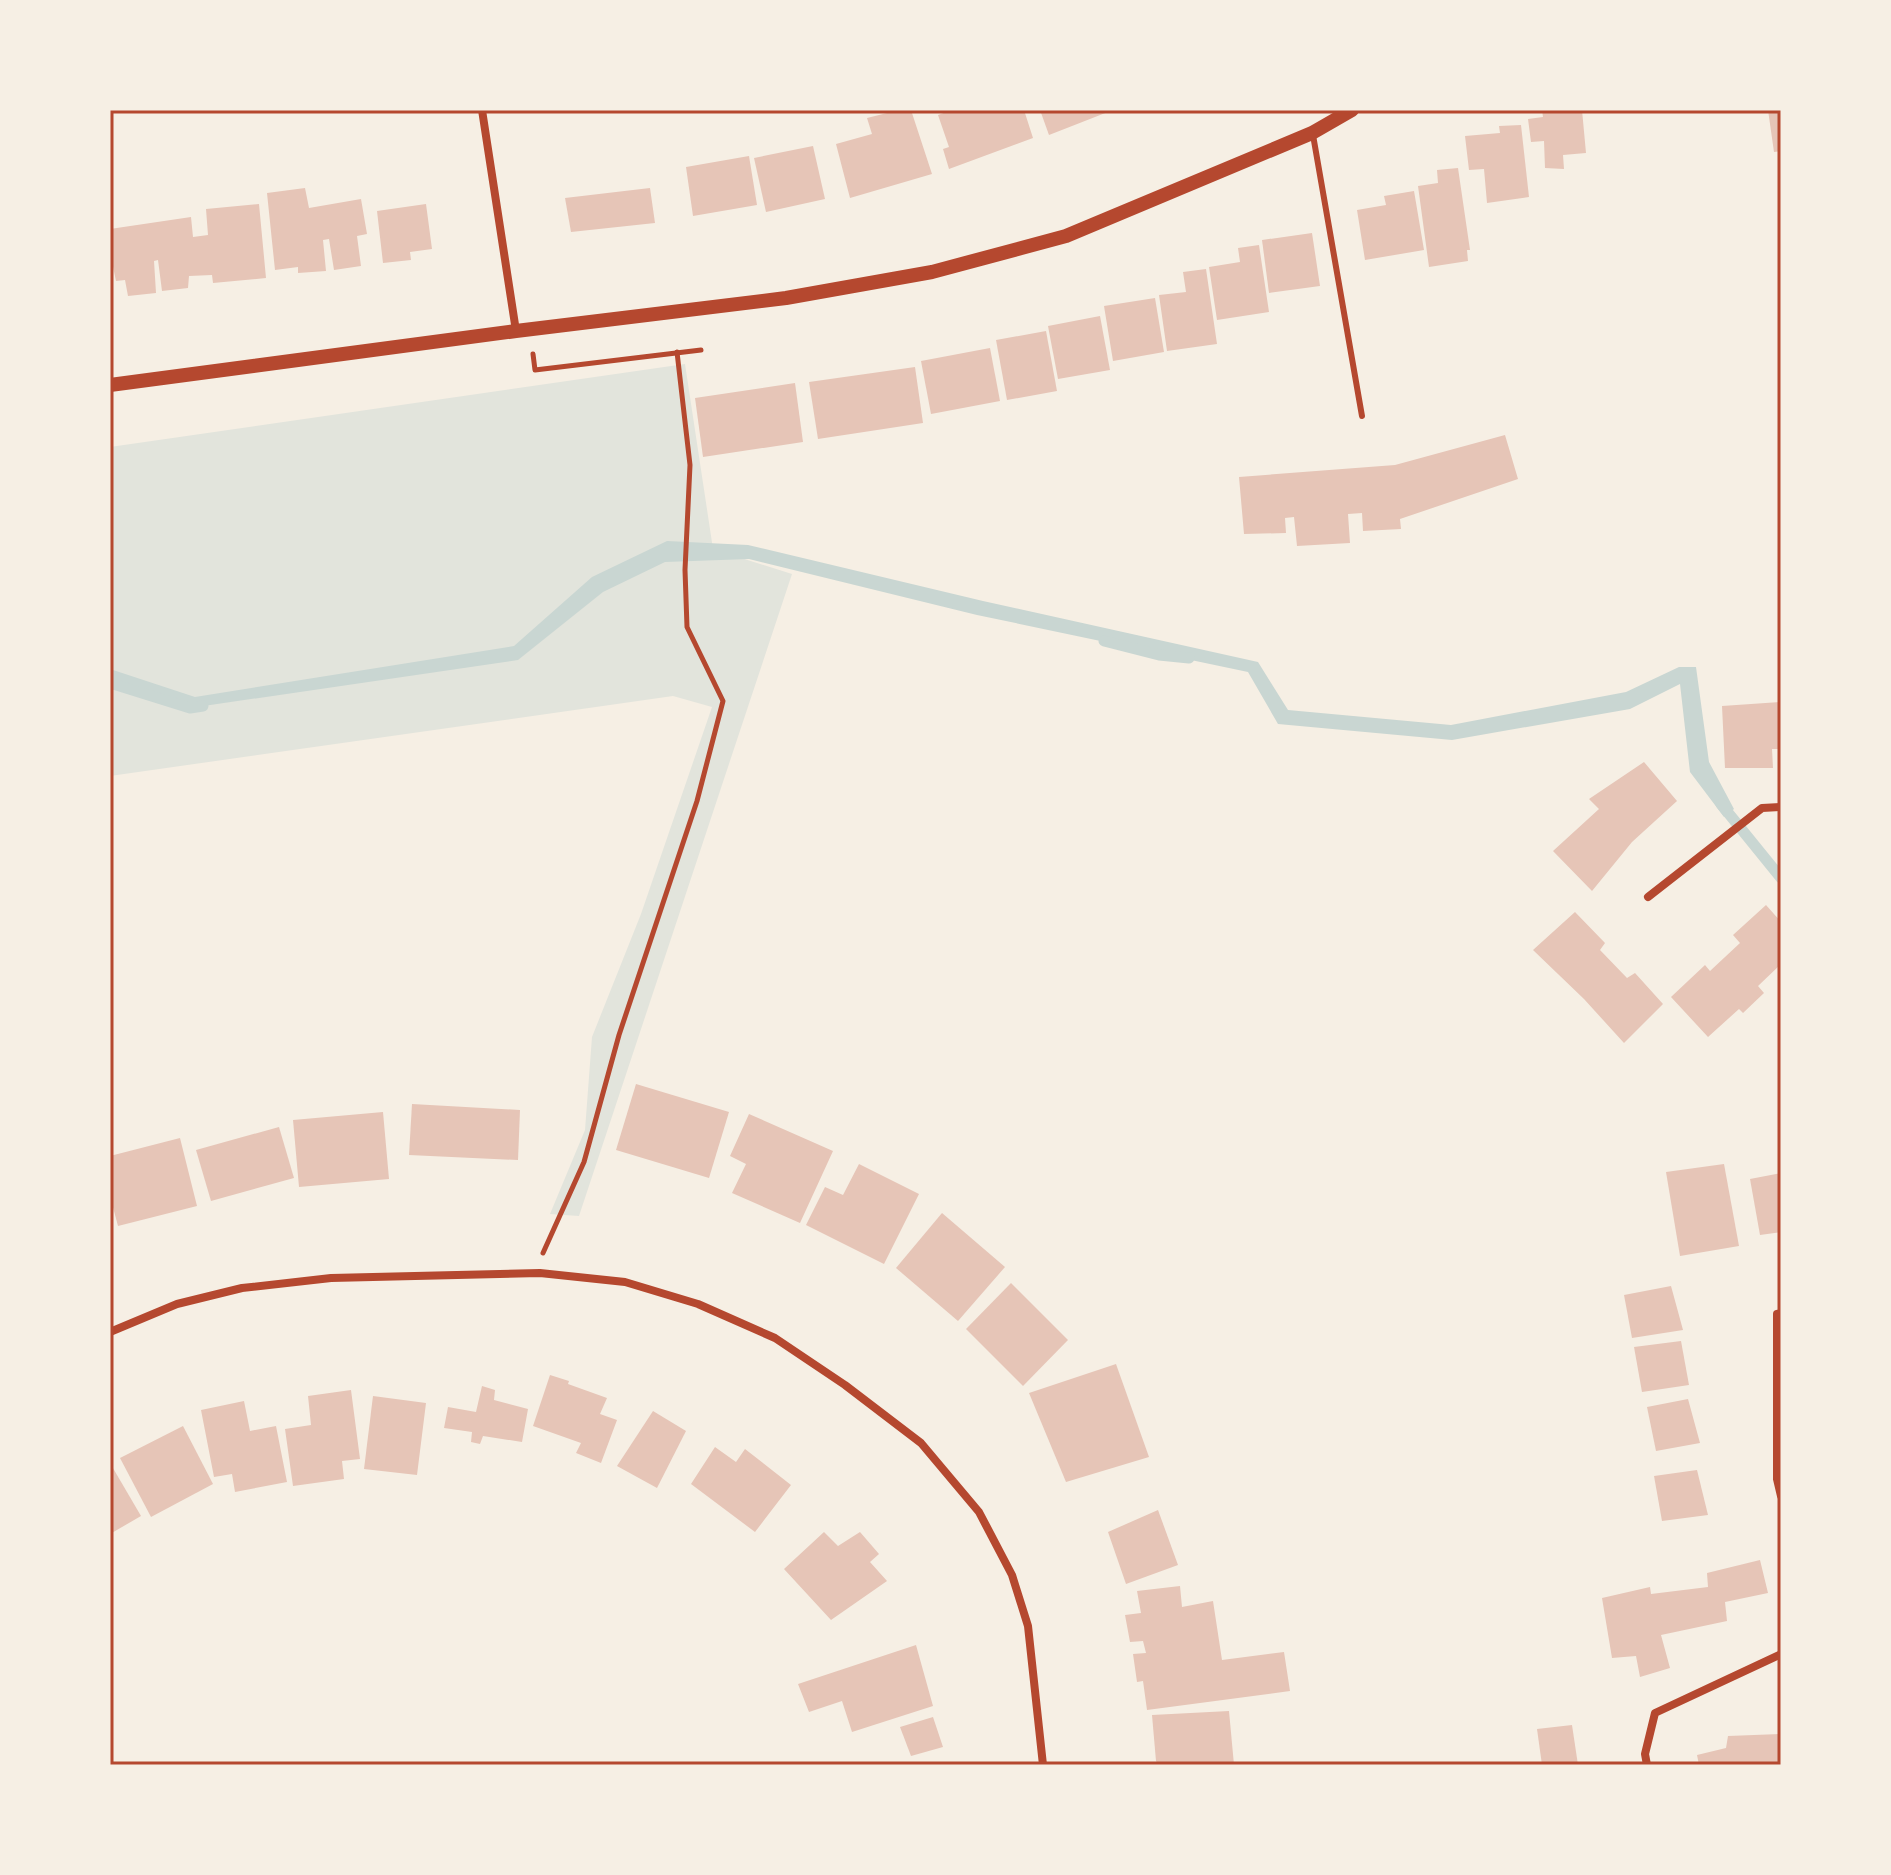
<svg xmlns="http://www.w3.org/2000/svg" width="1891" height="1875" font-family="'Open Sans',sans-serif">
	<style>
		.green { fill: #e2e4dc }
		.water { fill: #c9d6d2 }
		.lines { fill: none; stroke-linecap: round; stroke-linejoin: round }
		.stream { stroke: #c9d6d2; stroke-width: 11 }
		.building { fill: #e6c5b7 }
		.path { stroke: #b5482f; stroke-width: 5 }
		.service { stroke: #b5482f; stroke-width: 6 }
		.minor { stroke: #b5482f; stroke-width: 8 }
		.tertiary { stroke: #b5482f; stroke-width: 14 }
		.neatline { fill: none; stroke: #b5482f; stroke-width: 3 }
	</style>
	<rect width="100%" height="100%" fill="#f6efe4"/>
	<polygon class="green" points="685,364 713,549 792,574 579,1216 550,1214 585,1130 592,1037 641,914 712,707 673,696 110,776 110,447"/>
	<polygon class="water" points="667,541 748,545 983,601 1258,662 1288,710 1451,725 1626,692 1679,667 1696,667 1709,762 1734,809 1724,817 1690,772 1680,684 1630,709 1452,740 1278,724 1248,672 977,615 749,559 665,562 603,592 518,660 190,708 110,680 110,669 195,697 514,646 592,577"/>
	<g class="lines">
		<g class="stream">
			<polyline points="1104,641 1159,655 1189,658"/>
			<polyline points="110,683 190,708 203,706"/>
			<polyline points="1721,804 1781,878"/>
		</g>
	</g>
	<g class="building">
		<polygon points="899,110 911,110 932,174 850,198 836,144 872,134 867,118"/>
		<polygon points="952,110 1017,110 1018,112 1024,110 1033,138 949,169 943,149 949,147 938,115"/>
		<polygon points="1040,110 1113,110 1049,135"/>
		<polygon points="1542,110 1582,110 1586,153 1563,155 1564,169 1545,168 1544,141 1531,142 1528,119 1543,117"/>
		<polygon points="1768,110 1781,110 1781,151 1774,152"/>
		<polygon points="1521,125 1529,197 1487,203 1484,169 1469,170 1465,136 1500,133 1499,126"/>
		<polygon points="813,146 825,199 766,212 754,158"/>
		<polygon points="749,156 757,205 693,216 686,167"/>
		<polygon points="1458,168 1470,250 1467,250 1468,261 1429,267 1418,186 1438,183 1437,170"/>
		<polygon points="305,188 309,208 361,199 367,234 357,236 361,266 334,270 329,239 323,240 326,271 298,273 298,267 275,270 267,193"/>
		<polygon points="650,188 655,223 571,232 565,198"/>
		<polygon points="1414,191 1424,250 1365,260 1357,210 1386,205 1384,196"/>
		<polygon points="259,204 266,278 213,283 212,275 189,276 188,288 162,291 158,260 154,261 156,293 128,296 125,280 116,281 110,252 110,229 191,217 193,237 208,235 206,209"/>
		<polygon points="426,204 432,249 410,252 411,260 383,263 377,211"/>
		<polygon points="1312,233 1320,286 1269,293 1262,240"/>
		<polygon points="1259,245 1269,312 1217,320 1209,267 1240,262 1238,248"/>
		<polygon points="1206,269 1217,344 1167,351 1159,295 1186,292 1183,272"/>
		<polygon points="1155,298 1164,352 1113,361 1104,306"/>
		<polygon points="1100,316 1110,370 1058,379 1048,326"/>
		<polygon points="1046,331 1057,391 1007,400 996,340"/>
		<polygon points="990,348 1000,401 931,414 921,361"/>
		<polygon points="915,367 923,423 818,439 809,382"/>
		<polygon points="795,383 803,442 703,457 695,398"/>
		<polygon points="1505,435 1518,479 1400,519 1401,529 1363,531 1362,513 1348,514 1350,543 1297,546 1294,517 1285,518 1286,533 1244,534 1239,477 1395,465"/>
		<polygon points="1781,702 1781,749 1772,749 1773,768 1725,768 1722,706"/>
		<polygon points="1644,762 1677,801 1632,842 1592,891 1553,851 1599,809 1589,799"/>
		<polygon points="1766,905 1781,922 1781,964 1758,986 1764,993 1743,1013 1739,1009 1708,1037 1671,997 1705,965 1710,971 1740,943 1733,935"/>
		<polygon points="1575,912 1605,943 1600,950 1627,978 1635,973 1663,1004 1624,1043 1584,999 1533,950"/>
		<polygon points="636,1084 729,1112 709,1178 616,1150"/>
		<polygon points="412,1104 520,1110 518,1160 409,1155"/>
		<polygon points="383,1112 389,1179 299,1187 293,1120"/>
		<polygon points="749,1114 833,1151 800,1223 732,1193 746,1164 730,1156"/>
		<polygon points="279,1127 294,1178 211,1201 196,1150"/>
		<polygon points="180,1138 197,1206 118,1226 110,1196 110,1156"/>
		<polygon points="859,1164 919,1194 884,1264 806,1225 825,1187 843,1195"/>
		<polygon points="1724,1164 1739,1246 1680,1256 1666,1172"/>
		<polygon points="1781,1173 1781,1232 1760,1235 1750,1179"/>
		<polygon points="942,1213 1005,1267 958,1321 896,1268"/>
		<polygon points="1011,1283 1068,1340 1023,1386 966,1329"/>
		<polygon points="1671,1286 1683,1330 1632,1338 1624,1295"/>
		<polygon points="1681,1341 1689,1385 1642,1392 1634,1347"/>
		<polygon points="1116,1364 1149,1457 1066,1482 1029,1393"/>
		<polygon points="550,1375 569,1381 568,1384 607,1398 600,1414 617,1420 601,1463 576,1453 581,1443 533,1426"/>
		<polygon points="482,1386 495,1390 494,1400 528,1409 522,1442 483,1436 480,1444 471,1442 472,1432 444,1428 448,1407 476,1412"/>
		<polygon points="351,1390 360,1459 342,1461 344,1479 293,1486 285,1429 311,1425 308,1396"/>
		<polygon points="373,1396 426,1403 417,1475 364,1469"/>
		<polygon points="1688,1399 1700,1443 1656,1451 1647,1407"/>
		<polygon points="244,1401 250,1431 276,1426 287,1482 235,1492 232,1474 214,1477 201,1410"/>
		<polygon points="653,1411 686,1431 657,1488 617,1466"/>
		<polygon points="183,1426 213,1484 151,1517 120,1458"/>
		<polygon points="715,1447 736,1462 745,1449 791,1485 755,1532 691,1484"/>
		<polygon points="110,1463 141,1516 110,1534"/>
		<polygon points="1697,1470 1708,1515 1662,1521 1654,1476"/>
		<polygon points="1158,1510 1178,1565 1126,1584 1108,1532"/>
		<polygon points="824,1532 838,1546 860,1532 879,1554 870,1562 887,1581 831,1620 784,1569"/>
		<polygon points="1760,1560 1768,1593 1725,1602 1727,1621 1661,1635 1670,1668 1640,1677 1636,1656 1612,1658 1602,1598 1650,1587 1651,1594 1708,1587 1707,1573"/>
		<polygon points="1180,1586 1182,1607 1213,1601 1222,1660 1284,1652 1290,1691 1147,1710 1143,1681 1137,1682 1133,1654 1146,1653 1143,1641 1130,1642 1125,1615 1141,1613 1137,1591"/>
		<polygon points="916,1645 933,1706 852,1732 842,1701 809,1712 798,1684"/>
		<polygon points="1229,1711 1234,1765 1159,1765 1156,1761 1152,1715"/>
		<polygon points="933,1717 943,1747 911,1756 900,1727"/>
		<polygon points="1572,1725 1578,1765 1542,1765 1537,1729"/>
		<polygon points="1781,1734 1781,1765 1699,1765 1697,1755 1726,1748 1728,1736"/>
	</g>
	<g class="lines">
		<g class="path">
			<polyline points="533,354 535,370 701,350"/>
			<polyline points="543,1253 584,1162 619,1035 697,801 723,701 687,627 685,570 690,465 677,352"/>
		</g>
		<polyline class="service" points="1313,135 1362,416"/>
		<g class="minor">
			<polyline points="482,110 516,331"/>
			<polyline points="1648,897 1762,808 1781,807"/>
			<polyline points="1781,1313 1777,1314 1777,1479 1781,1496"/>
			<polyline points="110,1332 177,1304 242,1288 331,1278 540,1273 625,1282 698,1304 775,1338 845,1385 921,1443 979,1512 1012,1575 1028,1626 1043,1765"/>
			<polyline points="1647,1765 1645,1754 1655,1713 1781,1654"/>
		</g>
		<polyline class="tertiary" points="110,385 516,331 786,298 932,272 1066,236 1312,133 1352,110"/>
	</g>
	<rect width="1891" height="1875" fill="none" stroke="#f6efe4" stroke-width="224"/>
	<rect x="112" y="112" width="1667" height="1651" class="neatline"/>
</svg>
